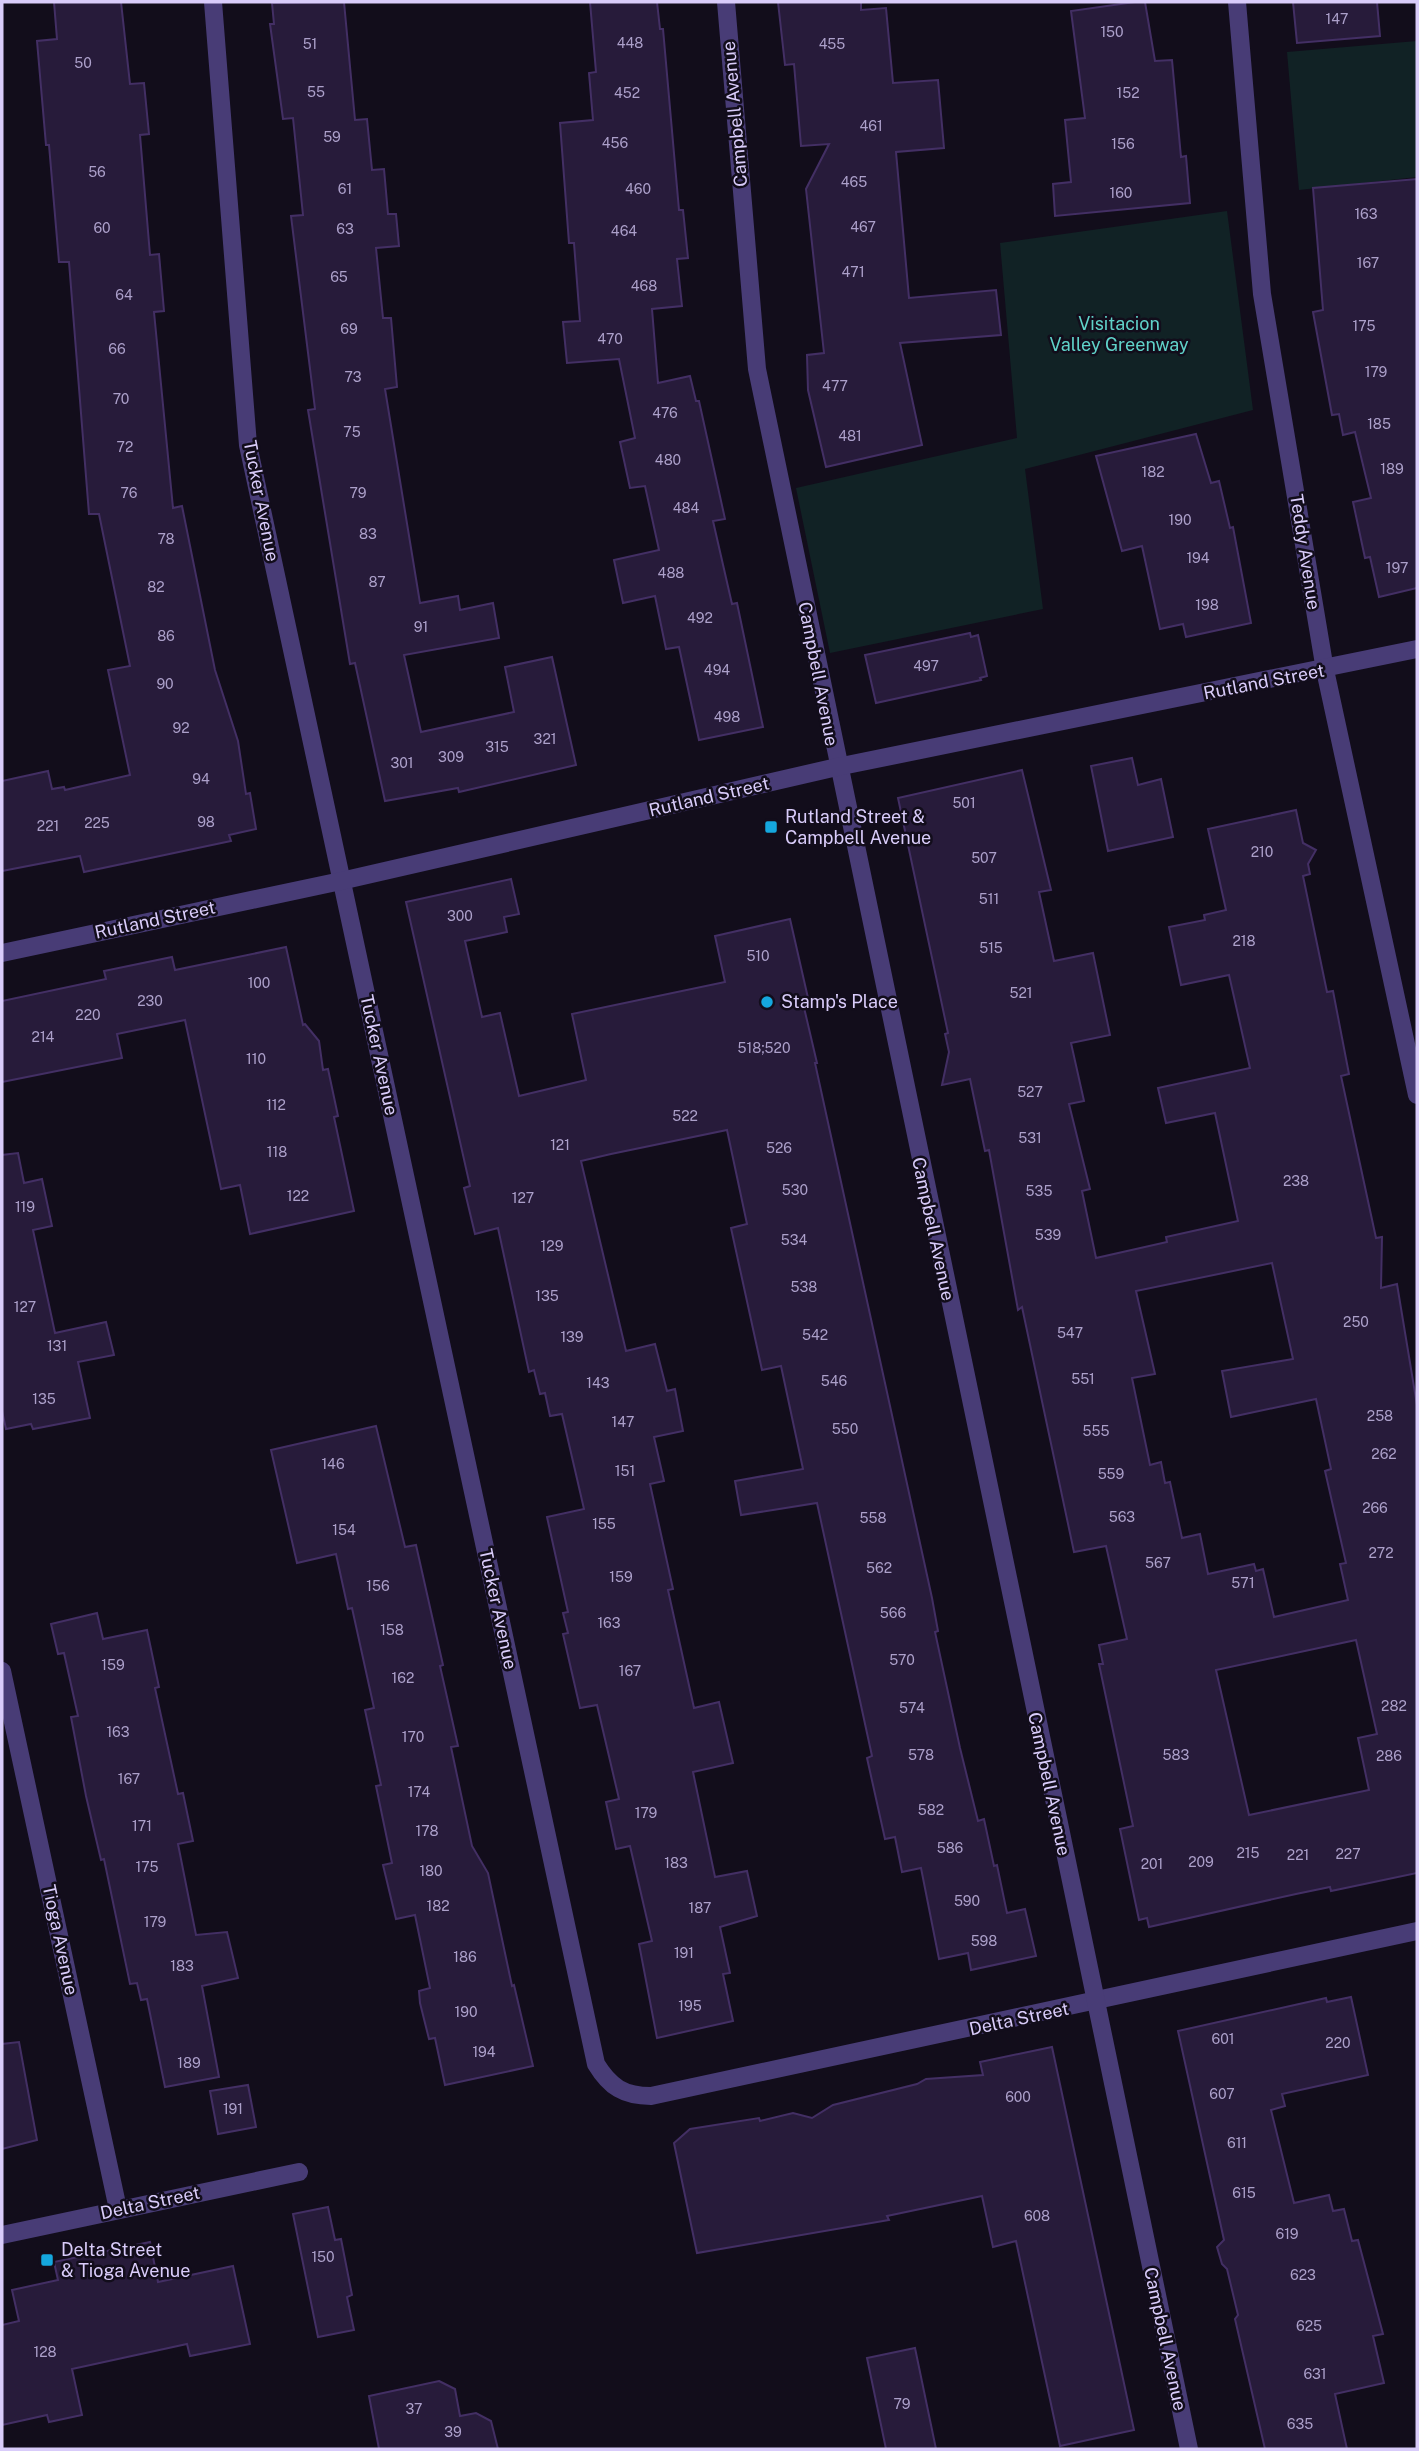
<svg xmlns="http://www.w3.org/2000/svg" width="1419" height="2451" font-family="'Public Sans',sans-serif">
	<style>
		.green { fill: #112225 }
		.building { fill: #271b3a; stroke: #432f64; stroke-width: 2; fill-rule: evenodd }
		.lines { fill: none; stroke-linecap: round; stroke-linejoin: round }
		.minor { stroke: #483c76; stroke-width: 18 }
		.poi-dot { fill: #15a7de; stroke: #120d1b; stroke-width: 2.5 }
		.labels { text-anchor: middle; stroke-width: 5; stroke-linejoin: round; paint-order: stroke }
		.number-label { font-size: 14px; fill: #aca0ca }
		.street-label { font-size: 18px; fill: #d9ccfa; stroke: #120d1b }
		.park-label { font-size: 18px; fill: #60d2c9; stroke: #120d1b }
		.poi-label { font-size: 18px; fill: #d9ccfa; stroke: #120d1b; text-anchor: start }
	</style>
	<rect width="100%" height="100%" fill="#120d1b"/>
	<g class="green">
		<polygon points="1417,41 1417,177 1299,190 1287,52"/>
		<polygon points="1227,211 1253,410 1025,469 1043,609 830,653 796,488 1017,438 1000,243"/>
	</g>
	<g class="building">
		<polygon points="54,2 121,2 130,84 144,83 149,134 140,135 150,255 159,254 164,311 154,312 173,508 182,506 215,670 238,741 246,794 250,793 256,829 229,835 231,841 84,872 80,856 2,871 2,781 48,771 52,789 64,787 65,790 130,775 108,670 130,666 99,514 89,514 69,262 59,262 49,145 46,145 37,41 57,39"/>
		<polygon points="344,2 355,120 367,119 372,170 384,169 388,214 396,214 399,246 376,248 383,318 391,318 397,387 385,389 420,603 458,596 460,610 493,603 499,638 404,655 421,732 514,712 505,667 552,657 576,765 459,792 458,788 385,801 355,663 350,664 308,410 315,409 291,216 303,215 293,118 283,119 270,24 274,24 272,3"/>
		<polygon points="590,2 657,2 660,29 663,29 679,210 683,210 688,258 677,259 682,306 652,309 658,383 690,376 696,401 699,401 725,519 713,521 732,604 737,603 763,727 699,740 679,647 666,649 655,596 623,603 614,560 659,550 645,486 630,488 620,442 635,438 619,359 567,363 563,322 580,321 574,243 569,243 560,123 593,120 589,73 596,72"/>
		<polygon points="778,2 861,2 861,10 886,8 893,83 938,80 944,148 896,152 909,298 996,290 1001,335 900,343 922,445 826,467 808,390 807,355 824,353 806,189 829,144 801,146 794,64 785,65"/>
		<polygon points="1135,2 1145,2 1155,61 1172,60 1181,157 1186,156 1190,203 1055,216 1053,184 1071,182 1065,120 1085,118 1071,11"/>
		<polygon points="1293,2 1377,2 1380,36 1297,43"/>
		<polygon points="1417,179 1417,588 1379,597 1370,557 1365,558 1353,502 1371,498 1355,432 1343,435 1339,414 1332,415 1313,312 1323,310 1313,188"/>
		<polygon points="1196,434 1211,483 1219,481 1230,528 1233,527 1251,623 1186,637 1183,624 1160,629 1142,546 1122,551 1096,456"/>
		<polygon points="970,633 971,637 978,635 987,676 980,678 981,680 876,703 865,655"/>
		<polygon points="1132,758 1138,785 1161,779 1173,837 1108,851 1091,766"/>
		<path d="M 1022,770 L 1051,890 L 1039,892 L 1054,961 L 1093,953 L 1110,1035 L 1071,1043 L 1084,1101 L 1069,1104 L 1090,1189 L 1082,1191 L 1096,1258 L 1167,1242 L 1166,1237 L 1238,1221 L 1215,1113 L 1166,1123 L 1158,1088 L 1250,1068 L 1229,975 L 1181,985 L 1169,927 L 1205,920 L 1204,915 L 1226,910 L 1208,829 L 1296,810 L 1303,843 L 1316,850 L 1308,864 L 1310,874 L 1303,876 L 1327,992 L 1333,991 L 1349,1074 L 1341,1076 L 1376,1238 L 1382,1237 L 1381,1288 L 1397,1284 L 1417,1405 L 1417,1873 L 1331,1891 L 1330,1887 L 1296,1894 L 1149,1927 L 1147,1918 L 1139,1920 L 1120,1829 L 1133,1826 L 1099,1664 L 1103,1664 L 1099,1645 L 1127,1639 L 1106,1546 L 1074,1552 L 1022,1307 L 1018,1310 L 989,1150 L 985,1151 L 970,1079 L 942,1085 L 949,1052 L 945,1034 L 948,1033 L 898,798 ZM 1272,1263 L 1293,1359 L 1222,1371 L 1231,1417 L 1316,1399 L 1331,1469 L 1325,1471 L 1346,1563 L 1340,1564 L 1348,1600 L 1274,1617 L 1263,1569 L 1256,1571 L 1254,1564 L 1208,1574 L 1200,1534 L 1182,1538 L 1170,1482 L 1165,1483 L 1161,1462 L 1150,1465 L 1132,1378 L 1155,1374 L 1136,1291 ZM 1356,1640 L 1377,1734 L 1358,1738 L 1369,1790 L 1249,1815 L 1216,1670 Z"/>
		<polygon points="511,879 519,914 504,917 507,932 465,941 482,1017 500,1013 519,1096 586,1080 572,1014 725,982 715,936 790,919 808,998 802,999 817,1063 815,1063 932,1598 938,1631 935,1632 960,1748 978,1821 984,1819 994,1866 997,1865 1007,1913 1025,1909 1036,1956 971,1970 968,1953 939,1959 921,1868 902,1872 895,1837 885,1839 867,1758 872,1756 817,1503 741,1515 735,1481 803,1469 781,1366 762,1370 731,1228 747,1224 727,1130 611,1154 581,1161 626,1351 655,1344 667,1391 675,1389 683,1431 654,1437 664,1481 650,1484 673,1589 668,1590 694,1708 719,1702 733,1763 693,1772 715,1877 747,1871 757,1916 720,1927 730,1973 723,1974 733,2021 657,2038 639,1944 652,1941 630,1846 616,1849 606,1802 619,1799 597,1705 580,1708 563,1634 568,1633 563,1613 568,1612 547,1517 584,1509 562,1414 550,1416 545,1393 540,1394 534,1370 529,1372 498,1228 475,1234 464,1188 470,1186 406,902"/>
		<polygon points="286,947 303,1025 305,1024 319,1041 323,1070 328,1069 338,1116 334,1117 354,1211 250,1234 240,1185 221,1189 185,1020 117,1034 122,1058 2,1082 2,1001 106,979 104,971 172,957 175,970"/>
		<polygon points="18,1153 24,1183 42,1179 52,1226 33,1230 55,1333 106,1322 114,1355 78,1362 90,1418 33,1429 31,1424 6,1429 2,1411 2,1155"/>
		<polygon points="376,1426 405,1547 416,1545 443,1665 440,1666 458,1746 451,1747 472,1846 488,1873 512,1986 514,1985 533,2066 445,2085 435,2038 429,2039 420,2003 419,1991 430,1988 415,1915 396,1919 383,1865 392,1863 376,1786 381,1785 365,1710 374,1708 352,1608 348,1609 336,1554 297,1563 271,1450"/>
		<polygon points="97,1613 103,1639 147,1630 159,1687 155,1688 178,1794 183,1793 193,1841 178,1844 196,1935 227,1932 238,1978 202,1986 219,2077 165,2087 147,1999 141,2000 137,1983 130,1984 104,1859 101,1860 86,1796 71,1717 78,1716 64,1653 58,1654 51,1624"/>
		<polygon points="1351,1997 1368,2075 1282,2094 1285,2106 1271,2110 1294,2203 1329,2195 1333,2211 1344,2209 1352,2241 1358,2240 1383,2334 1373,2336 1384,2383 1335,2394 1347,2449 1265,2449 1235,2319 1238,2315 1227,2269 1222,2264 1217,2247 1224,2240 1178,2031 1326,1998 1327,2002"/>
		<polygon points="19,2042 37,2140 2,2149 2,2044"/>
		<polygon points="1052,2047 1134,2430 1060,2446 1016,2241 993,2247 982,2196 887,2216 889,2220 697,2253 674,2143 690,2129 759,2118 760,2121 793,2113 812,2118 833,2105 917,2084 926,2079 983,2075 980,2062"/>
		<polygon points="248,2085 256,2127 218,2134 210,2091"/>
		<polygon points="328,2207 335,2240 341,2239 352,2295 347,2297 354,2330 318,2337 293,2214"/>
		<polygon points="150,2242 158,2282 233,2266 250,2344 190,2356 187,2344 72,2369 82,2415 49,2422 47,2415 2,2425 2,2325 19,2321 12,2290 58,2280 54,2262"/>
		<polygon points="915,2348 936,2449 886,2449 867,2358"/>
		<polygon points="439,2381 455,2389 460,2416 476,2413 491,2421 498,2449 379,2449 369,2396"/>
	</g>
	<g class="lines">
		<g class="minor">
			<path d="M 213,2 L 248,445 L 596,2064 C 610,2087 624,2096 651,2096 L 1417,1931"/>
			<polyline points="726,2 757,369 1189,2449"/>
			<polyline points="1237,2 1262,294 1325,670 1417,1095"/>
			<polyline points="2,953 341,881 837,767 1417,649"/>
			<polyline points="2,1671 118,2209"/>
			<polyline points="2,2235 299,2172"/>
		</g>
	</g>
	<g class="poi-dot">
		<rect x="764" y="820" width="14" height="14" rx="3.5"/>
		<circle cx="767" cy="1002" r="7"/>
		<rect x="40" y="2253" width="14" height="14" rx="3.5"/>
	</g>
	<g class="labels">
		<g class="number-label">
			<text x="1337" y="24">147</text>
			<text x="1112" y="37">150</text>
			<text x="630" y="48">448</text>
			<text x="310" y="49">51</text>
			<text x="832" y="49">455</text>
			<text x="83" y="68">50</text>
			<text x="316" y="97">55</text>
			<text x="627" y="98">452</text>
			<text x="1128" y="98">152</text>
			<text x="871" y="131">461</text>
			<text x="332" y="142">59</text>
			<text x="615" y="148">456</text>
			<text x="1123" y="149">156</text>
			<text x="97" y="177">56</text>
			<text x="854" y="187">465</text>
			<text x="345" y="194">61</text>
			<text x="638" y="194">460</text>
			<text x="1121" y="198">160</text>
			<text x="1366" y="219">163</text>
			<text x="863" y="232">467</text>
			<text x="102" y="233">60</text>
			<text x="345" y="234">63</text>
			<text x="624" y="236">464</text>
			<text x="1368" y="268">167</text>
			<text x="853" y="277">471</text>
			<text x="339" y="282">65</text>
			<text x="644" y="291">468</text>
			<text x="124" y="300">64</text>
			<text x="1364" y="331">175</text>
			<text x="349" y="334">69</text>
			<text x="610" y="344">470</text>
			<text x="117" y="354">66</text>
			<text x="1376" y="377">179</text>
			<text x="353" y="382">73</text>
			<text x="835" y="391">477</text>
			<text x="121" y="404">70</text>
			<text x="665" y="418">476</text>
			<text x="1379" y="429">185</text>
			<text x="352" y="437">75</text>
			<text x="850" y="441">481</text>
			<text x="125" y="452">72</text>
			<text x="668" y="465">480</text>
			<text x="1392" y="474">189</text>
			<text x="1153" y="477">182</text>
			<text x="129" y="498">76</text>
			<text x="358" y="498">79</text>
			<text x="686" y="513">484</text>
			<text x="1180" y="525">190</text>
			<text x="368" y="539">83</text>
			<text x="166" y="544">78</text>
			<text x="1198" y="563">194</text>
			<text x="1397" y="573">197</text>
			<text x="671" y="578">488</text>
			<text x="377" y="587">87</text>
			<text x="156" y="592">82</text>
			<text x="1207" y="610">198</text>
			<text x="700" y="623">492</text>
			<text x="421" y="632">91</text>
			<text x="166" y="641">86</text>
			<text x="926" y="671">497</text>
			<text x="717" y="675">494</text>
			<text x="165" y="689">90</text>
			<text x="727" y="722">498</text>
			<text x="181" y="733">92</text>
			<text x="545" y="744">321</text>
			<text x="497" y="752">315</text>
			<text x="451" y="762">309</text>
			<text x="402" y="768">301</text>
			<text x="201" y="784">94</text>
			<text x="964" y="808">501</text>
			<text x="206" y="827">98</text>
			<text x="97" y="828">225</text>
			<text x="48" y="831">221</text>
			<text x="1262" y="857">210</text>
			<text x="984" y="863">507</text>
			<text x="989" y="904">511</text>
			<text x="460" y="921">300</text>
			<text x="1244" y="946">218</text>
			<text x="991" y="953">515</text>
			<text x="758" y="961">510</text>
			<text x="259" y="988">100</text>
			<text x="1021" y="998">521</text>
			<text x="150" y="1006">230</text>
			<text x="88" y="1020">220</text>
			<text x="43" y="1042">214</text>
			<text x="764" y="1053">518;520</text>
			<text x="256" y="1064">110</text>
			<text x="1030" y="1097">527</text>
			<text x="276" y="1110">112</text>
			<text x="685" y="1121">522</text>
			<text x="1030" y="1143">531</text>
			<text x="560" y="1150">121</text>
			<text x="779" y="1153">526</text>
			<text x="277" y="1157">118</text>
			<text x="1296" y="1186">238</text>
			<text x="795" y="1195">530</text>
			<text x="1039" y="1196">535</text>
			<text x="298" y="1201">122</text>
			<text x="523" y="1203">127</text>
			<text x="25" y="1212">119</text>
			<text x="1048" y="1240">539</text>
			<text x="794" y="1245">534</text>
			<text x="552" y="1251">129</text>
			<text x="804" y="1292">538</text>
			<text x="547" y="1301">135</text>
			<text x="25" y="1312">127</text>
			<text x="1356" y="1327">250</text>
			<text x="1070" y="1338">547</text>
			<text x="815" y="1340">542</text>
			<text x="572" y="1342">139</text>
			<text x="57" y="1351">131</text>
			<text x="1083" y="1384">551</text>
			<text x="834" y="1386">546</text>
			<text x="598" y="1388">143</text>
			<text x="44" y="1404">135</text>
			<text x="1380" y="1421">258</text>
			<text x="623" y="1427">147</text>
			<text x="845" y="1434">550</text>
			<text x="1096" y="1436">555</text>
			<text x="1384" y="1459">262</text>
			<text x="333" y="1469">146</text>
			<text x="625" y="1476">151</text>
			<text x="1111" y="1479">559</text>
			<text x="1375" y="1513">266</text>
			<text x="1122" y="1522">563</text>
			<text x="873" y="1523">558</text>
			<text x="604" y="1529">155</text>
			<text x="344" y="1535">154</text>
			<text x="1381" y="1558">272</text>
			<text x="1158" y="1568">567</text>
			<text x="879" y="1573">562</text>
			<text x="621" y="1582">159</text>
			<text x="1243" y="1588">571</text>
			<text x="378" y="1591">156</text>
			<text x="893" y="1618">566</text>
			<text x="609" y="1628">163</text>
			<text x="392" y="1635">158</text>
			<text x="902" y="1665">570</text>
			<text x="113" y="1670">159</text>
			<text x="630" y="1676">167</text>
			<text x="403" y="1683">162</text>
			<text x="1394" y="1711">282</text>
			<text x="912" y="1713">574</text>
			<text x="118" y="1737">163</text>
			<text x="413" y="1742">170</text>
			<text x="921" y="1760">578</text>
			<text x="1176" y="1760">583</text>
			<text x="1389" y="1761">286</text>
			<text x="129" y="1784">167</text>
			<text x="419" y="1797">174</text>
			<text x="931" y="1815">582</text>
			<text x="646" y="1818">179</text>
			<text x="142" y="1831">171</text>
			<text x="427" y="1836">178</text>
			<text x="950" y="1853">586</text>
			<text x="1248" y="1858">215</text>
			<text x="1348" y="1859">227</text>
			<text x="1298" y="1860">221</text>
			<text x="1201" y="1867">209</text>
			<text x="676" y="1868">183</text>
			<text x="1152" y="1869">201</text>
			<text x="147" y="1872">175</text>
			<text x="431" y="1876">180</text>
			<text x="967" y="1906">590</text>
			<text x="438" y="1911">182</text>
			<text x="700" y="1913">187</text>
			<text x="155" y="1927">179</text>
			<text x="984" y="1946">598</text>
			<text x="684" y="1958">191</text>
			<text x="465" y="1962">186</text>
			<text x="182" y="1971">183</text>
			<text x="690" y="2011">195</text>
			<text x="466" y="2017">190</text>
			<text x="1223" y="2044">601</text>
			<text x="1338" y="2048">220</text>
			<text x="484" y="2057">194</text>
			<text x="189" y="2068">189</text>
			<text x="1222" y="2099">607</text>
			<text x="1018" y="2102">600</text>
			<text x="233" y="2114">191</text>
			<text x="1237" y="2148">611</text>
			<text x="1244" y="2198">615</text>
			<text x="1037" y="2221">608</text>
			<text x="1287" y="2239">619</text>
			<text x="323" y="2262">150</text>
			<text x="1303" y="2280">623</text>
			<text x="1309" y="2331">625</text>
			<text x="45" y="2357">128</text>
			<text x="1315" y="2379">631</text>
			<text x="902" y="2409">79</text>
			<text x="414" y="2414">37</text>
			<text x="1300" y="2429">635</text>
			<text x="453" y="2437">39</text>
		</g>
		<g class="street-label">
			<text transform="translate(735 114) rotate(-95)" y="6">Campbell Avenue</text>
			<text transform="translate(261 501) rotate(79)" y="6">Tucker Avenue</text>
			<text transform="translate(1305 552) rotate(81)" y="6">Teddy Avenue</text>
			<text transform="translate(818 674) rotate(79)" y="6">Campbell Avenue</text>
			<text transform="translate(1264 682) rotate(-11)" y="6">Rutland Street</text>
			<text transform="translate(709 797) rotate(-13)" y="6">Rutland Street</text>
			<text transform="translate(155 920) rotate(-12)" y="6">Rutland Street</text>
			<text transform="translate(379 1055) rotate(78)" y="6">Tucker Avenue</text>
			<text transform="translate(933 1229) rotate(78)" y="6">Campbell Avenue</text>
			<text transform="translate(498 1609) rotate(78)" y="6">Tucker Avenue</text>
			<text transform="translate(1049 1784) rotate(78)" y="6">Campbell Avenue</text>
			<text transform="translate(60 1940) rotate(78)" y="6">Tioga Avenue</text>
			<text transform="translate(1019 2019) rotate(-12)" y="6">Delta Street</text>
			<text transform="translate(150 2203) rotate(-12)" y="6">Delta Street</text>
			<text transform="translate(1165 2339) rotate(78)" y="6">Campbell Avenue</text>
		</g>
		<g class="park-label">
			<text x="1119" y="330">Visitacion<tspan x="1119" dy="21">Valley Greenway</tspan></text>
		</g>
		<g class="poi-label">
			<text x="785" y="823">Rutland Street &amp;<tspan x="785" dy="21">Campbell Avenue</tspan></text>
			<text x="781" y="1008">Stamp's Place</text>
			<text x="61" y="2256">Delta Street<tspan x="61" dy="21">&amp; Tioga Avenue</tspan></text>
		</g>
	</g>
	<rect width="1419" height="2451" fill="none" stroke="#d9ccfa" stroke-width="7"/>
</svg>
